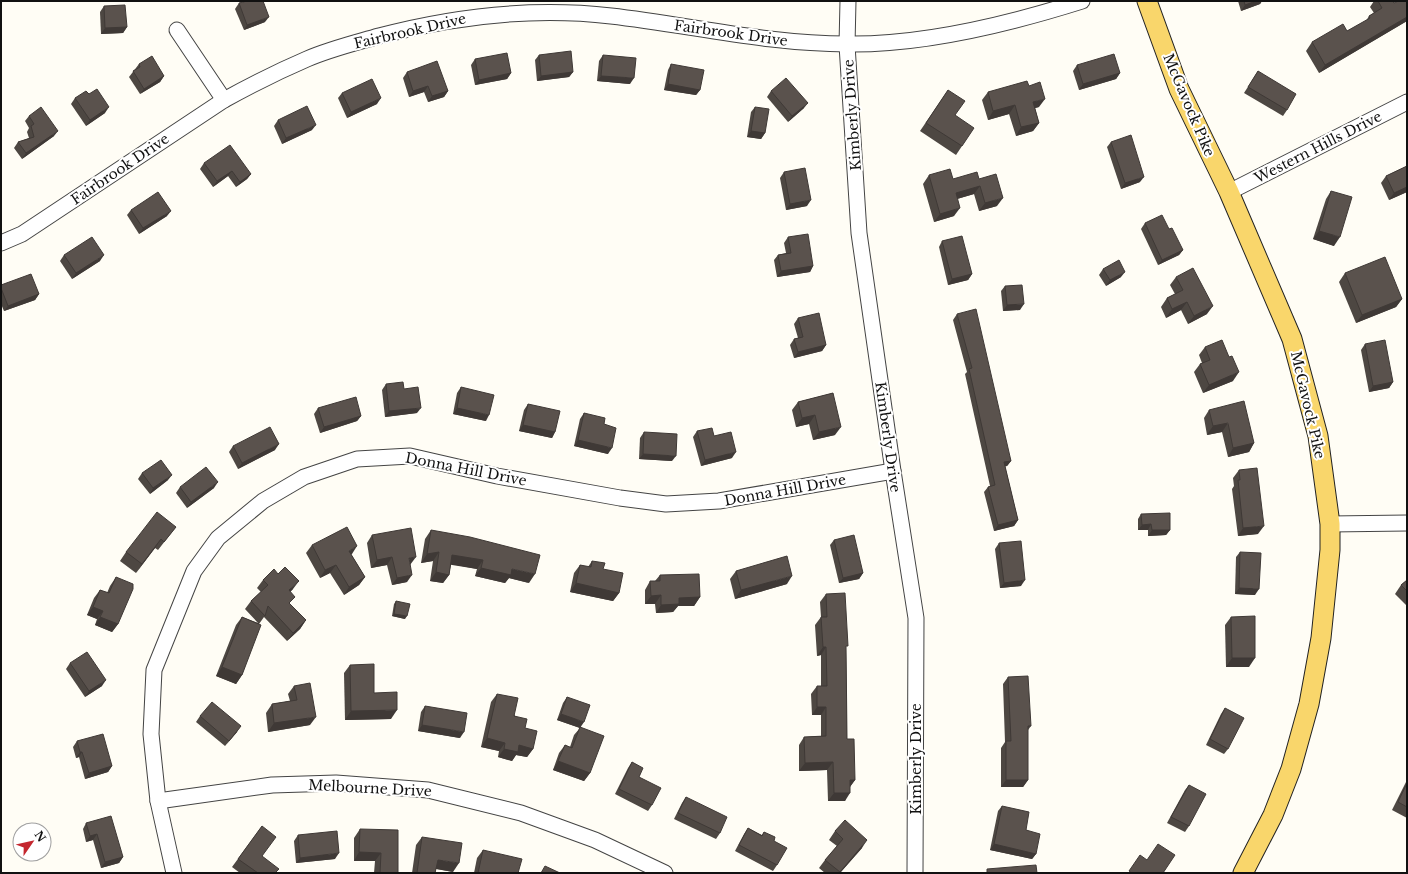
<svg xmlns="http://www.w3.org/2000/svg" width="1408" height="874" font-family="'Libre Baskerville',serif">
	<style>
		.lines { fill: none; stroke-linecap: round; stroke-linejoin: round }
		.minor-casing { stroke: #444; stroke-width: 17 }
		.major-casing { stroke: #222; stroke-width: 21 }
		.minor { stroke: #fff; stroke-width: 15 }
		.major { stroke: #f9d66b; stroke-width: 19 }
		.wall { fill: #4d4742 }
		.shaded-wall { fill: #3f3936 }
		.building { fill: #5a524d; stroke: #3f3936 }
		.labels { text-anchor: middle; stroke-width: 4; stroke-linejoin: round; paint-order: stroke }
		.street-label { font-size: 14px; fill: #111; stroke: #fff }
	</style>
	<rect width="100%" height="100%" fill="#fffdf5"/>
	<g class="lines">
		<g class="minor-casing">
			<g id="minor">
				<polyline points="848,1 847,45 859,233 893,471 916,618 915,873"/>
				<polyline points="177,30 224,100"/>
				<polyline points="1229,192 1407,102"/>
				<path d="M 1,243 L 22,234 L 224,100 C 251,85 279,71 307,59 C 330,49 355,43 379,36 C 455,16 532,7 611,16 C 690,25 767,44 848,44 C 924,45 1009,24 1082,1"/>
				<polyline points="1330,524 1407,523"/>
				<polyline points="158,801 272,785 336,783 428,790 521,813 595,840 665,873"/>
				<polyline points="174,873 158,801 151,734 154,670 194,571 218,538 263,501 304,477 357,459 410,456 497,476 620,498 666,504 719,501 893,471"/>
			</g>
		</g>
		<g class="major-casing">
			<polyline id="major" points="1147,1 1179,89 1229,192 1292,339 1318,436 1330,524 1330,550 1321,638 1309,704 1291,769 1273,815 1243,873"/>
		</g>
		<use href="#minor" class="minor"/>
		<use href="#major" class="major"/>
	</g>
	<g class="wall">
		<polygon points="1238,1 1262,1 1260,4 1241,11"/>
		<polygon points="1374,1 1393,1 1394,3 1407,1 1407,21 1319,73 1306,51 1312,42 1347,31 1366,21 1369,16 1374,13 1370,7"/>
		<polygon points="239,3 265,22 244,30 235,9"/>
		<polygon points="104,6 127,27 123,33 101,34 100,12"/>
		<polygon points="539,55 573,72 569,77 537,81 535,60"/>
		<polygon points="603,55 630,84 597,81 599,61"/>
		<polygon points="475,59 511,73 507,79 475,85 471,65"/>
		<polygon points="139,64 164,76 160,82 140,94 129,77"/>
		<polygon points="671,64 700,90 696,95 664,90 668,70"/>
		<polygon points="1077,65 1120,73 1116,79 1079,90 1073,71"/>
		<polygon points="1258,71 1287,110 1283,116 1244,93"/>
		<polygon points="407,72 448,91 444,97 428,102 424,92 409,97 403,78"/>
		<polygon points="1029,86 1039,107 1035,108 1039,123 1033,131 1016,136 1009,114 988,120 982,100 988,92"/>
		<polygon points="948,90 955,115 962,146 956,155 920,131"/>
		<polygon points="771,91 804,108 788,122 767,97"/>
		<polygon points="342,93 377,104 347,118 338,98"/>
		<polygon points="89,94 105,113 86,126 71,104 75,98"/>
		<polygon points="755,107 765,133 761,139 747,137 751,112"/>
		<polygon points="29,116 54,136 22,159 14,148 18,142 29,138 27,132 29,128 25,121"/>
		<polygon points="278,120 312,130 282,144 274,126"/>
		<polygon points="1111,142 1140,182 1121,189 1107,147"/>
		<polygon points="204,163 251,174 247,179 236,187 228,176 213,187 200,169"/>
		<polygon points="1407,166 1407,192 1389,200 1381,183 1386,176"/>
		<polygon points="784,172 807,206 786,210 780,178"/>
		<polygon points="929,175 953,179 979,179 997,206 979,211 974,194 957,199 954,216 934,222 923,184"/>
		<polygon points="1331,191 1334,246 1313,239 1326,199"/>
		<polygon points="131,210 167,216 139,234 127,215"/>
		<polygon points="1145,223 1169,229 1183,250 1179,255 1158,265 1141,229"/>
		<polygon points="788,237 813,266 810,272 777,277 774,260 778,255 786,253 784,243"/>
		<polygon points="942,241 972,274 968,280 948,285 939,247"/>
		<polygon points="64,255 100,261 72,279 60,261"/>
		<polygon points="1103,269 1121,277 1106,286 1099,275"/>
		<polygon points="1345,273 1402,299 1396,307 1356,323 1339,282"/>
		<polygon points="1176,277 1207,314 1188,324 1181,310 1166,318 1161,307 1167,298 1175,294 1170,285"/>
		<polygon points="1,285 39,294 35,300 4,311 1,304"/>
		<polygon points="1005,286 1020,310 1003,311 1001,291"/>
		<polygon points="957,314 1011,461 1007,466 1005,466 1018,520 1014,526 994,531 984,492 988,487 990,486 965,374 967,372 953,320"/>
		<polygon points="798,318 826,345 822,351 794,358 790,345 794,339 798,338 794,324"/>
		<polygon points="1365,344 1393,382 1389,388 1369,392 1361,350"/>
		<polygon points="1205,347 1229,357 1233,381 1203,393 1194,372 1200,364 1202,363 1199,355"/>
		<polygon points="386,384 404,389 417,413 385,417 382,390"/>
		<polygon points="461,387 486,421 453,414 457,393"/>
		<polygon points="833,393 835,435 813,440 809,424 796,427 792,410 798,402"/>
		<polygon points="528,404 555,432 552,438 519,431 524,410"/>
		<polygon points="318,408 361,416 357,421 320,433 314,414"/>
		<polygon points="1209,410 1254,443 1249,452 1228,457 1222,432 1207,435 1204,418"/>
		<polygon points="584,413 604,424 608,454 574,446 580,419"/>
		<polygon points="697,431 714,436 732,458 701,466 693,437"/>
		<polygon points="644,432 672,461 639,459 640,438"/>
		<polygon points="233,446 275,450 238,469 229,452"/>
		<polygon points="1239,470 1258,534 1238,536 1232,489 1234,486 1233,478"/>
		<polygon points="142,473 168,480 150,494 138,479"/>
		<polygon points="180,487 214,488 187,508 176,493"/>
		<polygon points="1141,514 1170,530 1166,535 1148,536 1148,530 1138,530 1138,519"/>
		<polygon points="176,527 158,550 155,548 136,573 120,561 126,552"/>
		<polygon points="431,530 529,583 509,578 505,583 475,576 477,569 451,564 449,575 443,583 430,581 433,561 421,563 425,539"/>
		<polygon points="372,535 410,565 407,582 392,585 387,565 371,568 367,543"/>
		<polygon points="834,540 863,573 859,579 839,583 830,545"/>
		<polygon points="999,543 1021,586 1000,588 995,549"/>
		<polygon points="312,545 352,554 351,554 365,577 359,585 344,595 330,573 320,578 306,553"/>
		<polygon points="1240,552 1255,595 1235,594 1236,557"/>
		<polygon points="592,561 603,569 619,593 613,601 570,592 574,573 580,565 588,567"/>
		<polygon points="736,571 787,584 735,599 730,579"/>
		<polygon points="660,575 700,597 694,606 678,606 673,612 656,613 655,604 645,604 645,590 650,581 655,581"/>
		<polygon points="116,577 118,624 112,632 95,625 97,619 87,615 94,598 100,590 107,593 110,586"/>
		<polygon points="263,580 293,589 290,592 290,604 306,620 300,629 287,641 264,617 259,624 242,675 236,684 216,676 236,625 242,617 258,623 245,609 251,601 261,592 257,588"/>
		<polygon points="1407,580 1407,606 1395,594 1401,585"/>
		<polygon points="826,594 846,649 847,739 855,780 850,787 845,801 828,801 827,770 799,771 799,745 804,737 821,736 821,715 812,715 811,694 817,686 821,686 821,655 817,656 815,625 821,617 820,602"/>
		<polygon points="396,601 405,619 392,616 394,604"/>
		<polygon points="1231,617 1249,667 1226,667 1225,625"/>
		<polygon points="70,663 102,686 85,697 66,669"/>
		<polygon points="350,665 374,693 391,719 345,720 344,673"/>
		<polygon points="1008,677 1031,726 1028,730 1028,780 1023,787 1001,787 1001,748 1005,742 1003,684"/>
		<polygon points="294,686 310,725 268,732 266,713 272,704 290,701 288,694"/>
		<polygon points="497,694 525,728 533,749 527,757 516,755 512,761 498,757 499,751 481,747 491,702"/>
		<polygon points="567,697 581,727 590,773 584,781 553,770 559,753 565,745 570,747 574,735 580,728 557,720 563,703"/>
		<polygon points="425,706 460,738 418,731 421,712"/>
		<polygon points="1225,708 1228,749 1224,754 1206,745 1221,714"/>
		<polygon points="200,716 237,732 225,746 196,722"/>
		<polygon points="77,741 112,766 108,772 85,779 79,757 76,758 73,747"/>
		<polygon points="632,762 652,805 648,811 615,794 628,768"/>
		<polygon points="1407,780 1407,818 1392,810"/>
		<polygon points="1189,785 1189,826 1185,832 1167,823 1185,790"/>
		<polygon points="686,797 720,833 716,839 674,819 682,803"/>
		<polygon points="1002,806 1026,830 1036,854 1032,859 990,850 998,811"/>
		<polygon points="86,823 123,857 119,863 101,868 93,840 86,842 83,829"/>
		<polygon points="262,826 262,856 276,873 240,873 232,867"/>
		<polygon points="748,828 762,835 764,832 774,841 777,865 773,871 735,851 744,834"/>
		<polygon points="360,829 398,873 374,873 375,861 354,861 354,838"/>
		<polygon points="835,831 862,848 840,873 825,873 819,868 825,860 837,846 829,840"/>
		<polygon points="298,835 335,859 296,863 294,841"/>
		<polygon points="422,837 453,872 436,869 435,873 412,873 416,845"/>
		<polygon points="483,850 518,873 474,873 477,858"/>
	</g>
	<g class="shaded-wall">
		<polygon points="1256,1 1262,1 1260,4 1241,11 1245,5"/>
		<polygon points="269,17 265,22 244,30 247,25"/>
		<polygon points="1407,17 1407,21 1319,73 1325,65"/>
		<polygon points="127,27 123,33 101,34 105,28"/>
		<polygon points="573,72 569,77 537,81 541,76"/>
		<polygon points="511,73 507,79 475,85 479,80"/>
		<polygon points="1120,73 1116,79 1079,90 1083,84"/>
		<polygon points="164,76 160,82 140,94 144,89"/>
		<polygon points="601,76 634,78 630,84 597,81"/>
		<polygon points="668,84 700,90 696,95 664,90"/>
		<polygon points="428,86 424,92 409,97 413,91"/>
		<polygon points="448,91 444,97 428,102 432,96"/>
		<polygon points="381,98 377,104 347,118 351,112"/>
		<polygon points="1045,99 1039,107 1027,110 1033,102"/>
		<polygon points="808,103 804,108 788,122 792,116"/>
		<polygon points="1015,105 1009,114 988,120 993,111"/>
		<polygon points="109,107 105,113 86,126 90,120"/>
		<polygon points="1039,123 1033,131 1016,136 1021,127"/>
		<polygon points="316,125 312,130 282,144 286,138"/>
		<polygon points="58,131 54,136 22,159 26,153"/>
		<polygon points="751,131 765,133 761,139 747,137"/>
		<polygon points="232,171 228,176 213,187 217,181"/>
		<polygon points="251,174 247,179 236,187 240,182"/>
		<polygon points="1144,177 1140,182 1121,189 1125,183"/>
		<polygon points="980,186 974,194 950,201 956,193"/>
		<polygon points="1407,187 1407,192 1389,200 1394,193"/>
		<polygon points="1003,198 997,206 979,211 985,203"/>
		<polygon points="811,200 807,206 786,210 790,204"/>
		<polygon points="960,208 954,216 934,222 940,214"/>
		<polygon points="171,211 167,216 139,234 143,228"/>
		<polygon points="1319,231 1340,237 1334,246 1313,239"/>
		<polygon points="1183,250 1179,255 1158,265 1162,260"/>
		<polygon points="104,255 100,261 72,279 76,273"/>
		<polygon points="813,266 810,272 777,277 781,271"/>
		<polygon points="1125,272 1121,277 1106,286 1110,280"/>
		<polygon points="972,274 968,280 948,285 952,279"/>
		<polygon points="39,294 35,300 4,311 8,306"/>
		<polygon points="1402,299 1396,307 1356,323 1362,315"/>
		<polygon points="1187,302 1181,310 1166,318 1172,309"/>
		<polygon points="1024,304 1020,310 1003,311 1007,305"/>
		<polygon points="1213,306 1207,314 1188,324 1194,316"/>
		<polygon points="826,345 822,351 794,358 798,352"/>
		<polygon points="1239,372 1233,381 1203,393 1209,385"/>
		<polygon points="1393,382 1389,388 1369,392 1373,386"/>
		<polygon points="421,408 417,413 385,417 389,411"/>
		<polygon points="457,408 489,415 486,421 453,414"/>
		<polygon points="815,415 809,424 796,427 802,418"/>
		<polygon points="361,416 357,421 320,433 324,427"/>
		<polygon points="1228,423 1222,432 1207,435 1213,426"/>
		<polygon points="523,425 555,432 552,438 519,431"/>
		<polygon points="841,427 835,435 813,440 819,432"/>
		<polygon points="578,440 612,448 608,454 574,446"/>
		<polygon points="1254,443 1249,452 1228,457 1233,448"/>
		<polygon points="279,444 275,450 238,469 242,463"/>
		<polygon points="736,452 732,458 701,466 705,460"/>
		<polygon points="643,454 676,456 672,461 639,459"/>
		<polygon points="1011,461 1007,466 1000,468 1004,462"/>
		<polygon points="172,475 168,480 150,494 153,488"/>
		<polygon points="218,482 214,488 187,508 191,502"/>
		<polygon points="1018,520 1014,526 994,531 998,525"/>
		<polygon points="1151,524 1148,530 1138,530 1142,525"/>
		<polygon points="1264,526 1258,534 1238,536 1243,528"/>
		<polygon points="1152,530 1170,530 1166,535 1148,536"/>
		<polygon points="161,539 155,548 136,573 142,564"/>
		<polygon points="357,546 352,554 343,558 349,551"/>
		<polygon points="439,552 433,561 421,563 427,554"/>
		<polygon points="452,555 483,560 477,569 446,564"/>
		<polygon points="392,557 387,565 371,568 377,560"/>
		<polygon points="416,557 410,565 409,558"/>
		<polygon points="336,565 330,573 320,578 325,570"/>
		<polygon points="481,568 512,569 535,574 529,583 509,578 505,583 475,576"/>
		<polygon points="436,572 449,575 443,583 430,581"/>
		<polygon points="863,573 859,579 839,583 843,578"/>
		<polygon points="412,575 407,582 392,585 397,578"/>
		<polygon points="792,576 787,584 735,599 741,590"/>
		<polygon points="365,577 359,585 344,595 349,587"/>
		<polygon points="1025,580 1021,586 1000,588 1004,583"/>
		<polygon points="299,581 293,589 283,599 289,590"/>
		<polygon points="576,583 619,593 613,601 570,592"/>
		<polygon points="1239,588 1259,589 1255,595 1235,594"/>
		<polygon points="661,595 655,604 645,604 651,596"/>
		<polygon points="700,597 694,606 678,606 673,612 656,613 661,605 679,598"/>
		<polygon points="93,607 103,611 97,619 87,615"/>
		<polygon points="394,614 407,616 405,619 392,616"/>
		<polygon points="100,617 118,624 112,632 95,625"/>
		<polygon points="306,620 300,629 287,641 293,633"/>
		<polygon points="823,647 826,647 821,655 817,656"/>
		<polygon points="1232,658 1255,658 1249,667 1226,667"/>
		<polygon points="222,667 242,675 236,684 216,676"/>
		<polygon points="106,680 102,686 85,697 89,691"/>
		<polygon points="817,707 826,707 821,715 812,715"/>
		<polygon points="397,710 391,719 345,720 351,711"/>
		<polygon points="561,714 584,722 580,728 557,720"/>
		<polygon points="316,717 310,725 268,732 274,723"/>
		<polygon points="422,725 464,732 460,738 418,731"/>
		<polygon points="241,726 237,732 225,746"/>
		<polygon points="487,738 505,743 499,751 481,747"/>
		<polygon points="519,745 533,749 527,757 516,755 512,761 498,757 504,749"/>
		<polygon points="80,752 82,752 79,757 76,758"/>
		<polygon points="558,761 590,773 584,781 553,770"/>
		<polygon points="833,762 827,770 799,771 805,763"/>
		<polygon points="112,766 108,772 85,779 89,773"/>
		<polygon points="850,780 855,780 849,788"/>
		<polygon points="1006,780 1028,780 1023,787 1001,787"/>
		<polygon points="834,793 850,793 845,801 828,801"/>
		<polygon points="97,834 93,840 86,842 90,836"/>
		<polygon points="867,840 862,848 840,873 839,873"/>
		<polygon points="994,844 1036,854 1032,859 990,850"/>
		<polygon points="359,852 381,853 375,861 354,861"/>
		<polygon points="339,853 335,859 296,863 300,858"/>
		<polygon points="123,857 119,863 101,868 105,862"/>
		<polygon points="438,860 459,863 453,872 432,868"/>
	</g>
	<g class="building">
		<polygon points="247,1 263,1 269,17 247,25 239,3"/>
		<polygon points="1244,1 1256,1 1245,5"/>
		<polygon points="1378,1 1393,1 1394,3 1398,1 1407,1 1407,17 1325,65 1312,42 1343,24 1347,31 1370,18 1369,16 1382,8"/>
		<polygon points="125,5 127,27 105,28 104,6"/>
		<polygon points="571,51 573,72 541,76 539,55"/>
		<polygon points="507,53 511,73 479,80 475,59"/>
		<polygon points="1114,54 1120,73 1083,84 1077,65"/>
		<polygon points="603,55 636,58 634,78 601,76"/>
		<polygon points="152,56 164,76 144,89 133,71 140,67 139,64"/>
		<polygon points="437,61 448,91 432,96 428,86 413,91 407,72"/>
		<polygon points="671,64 704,70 700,90 668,84"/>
		<polygon points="1258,71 1296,94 1287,110 1248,87"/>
		<polygon points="786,78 808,103 792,116 771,91"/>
		<polygon points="372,79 381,98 351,112 342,93"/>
		<polygon points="1027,81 1029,86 1040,82 1045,99 1033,102 1039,123 1021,127 1015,105 993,111 988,92"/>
		<polygon points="97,89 109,107 90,120 75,98 86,91 89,94"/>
		<polygon points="948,90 965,101 955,115 974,128 962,146 926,123"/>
		<polygon points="307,106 316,125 286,138 278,120"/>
		<polygon points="41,107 58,131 26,153 18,142 34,137 31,126 34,124 29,116"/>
		<polygon points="755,107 769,109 765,133 751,131"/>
		<polygon points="1131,135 1144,177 1125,183 1111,142"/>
		<polygon points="230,145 251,174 240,182 232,171 217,181 204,163"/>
		<polygon points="1407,166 1407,187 1394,193 1386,176"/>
		<polygon points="805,168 811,200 790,204 784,172"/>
		<polygon points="950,169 953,179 977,172 979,179 996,174 1003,198 985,203 980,186 956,193 960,208 940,214 929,175"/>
		<polygon points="1331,191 1352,197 1340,237 1319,231"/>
		<polygon points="158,192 171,211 143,228 131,210"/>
		<polygon points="1162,215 1169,229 1172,228 1183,250 1162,260 1145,223"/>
		<polygon points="808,234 813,266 781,271 778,255 791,253 788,237"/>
		<polygon points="962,236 972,274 952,279 942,241"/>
		<polygon points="92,237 104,255 76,273 64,255"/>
		<polygon points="1385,257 1402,299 1362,315 1345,273"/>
		<polygon points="1119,260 1125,272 1110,280 1103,269"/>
		<polygon points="1193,268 1213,306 1194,316 1187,302 1172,309 1167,298 1183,290 1176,277"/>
		<polygon points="31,274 39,294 8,306 1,288 1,285"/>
		<polygon points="1022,285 1024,304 1007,305 1005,286"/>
		<polygon points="976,309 1011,461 1004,462 1018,520 998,525 988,487 995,485 969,369 972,368 957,314"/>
		<polygon points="819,313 826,345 798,352 794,339 803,337 798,318"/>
		<polygon points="1222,340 1229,357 1232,356 1239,372 1209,385 1200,364 1210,360 1205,347"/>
		<polygon points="1385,340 1393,382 1373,386 1365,344"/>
		<polygon points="403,382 404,389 418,387 421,408 389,411 386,384"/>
		<polygon points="461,387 494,395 489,415 457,408"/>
		<polygon points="833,393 841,427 819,432 815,415 802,418 798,402"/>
		<polygon points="356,397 361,416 324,427 318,408"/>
		<polygon points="1244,401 1254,443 1233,448 1228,423 1213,426 1209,410"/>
		<polygon points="528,404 560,411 555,432 523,425"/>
		<polygon points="584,413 605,418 604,424 616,428 612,448 578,440"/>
		<polygon points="270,427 279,444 242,463 233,446"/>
		<polygon points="712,428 714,436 731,432 736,452 705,460 697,431"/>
		<polygon points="644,432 677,434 676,456 643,454"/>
		<polygon points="161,460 172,475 153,488 142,473"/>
		<polygon points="206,467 218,482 191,502 180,487"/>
		<polygon points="1257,468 1264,526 1243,528 1238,480 1240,480 1239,470"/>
		<polygon points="157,512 176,527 164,542 161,539 142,564 126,552"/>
		<polygon points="1170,513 1170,530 1152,530 1151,524 1142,525 1141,514"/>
		<polygon points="347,527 357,546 349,551 365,577 349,587 336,565 325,570 312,545"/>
		<polygon points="411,528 416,557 409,558 412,575 397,578 392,557 377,560 372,535"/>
		<polygon points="431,530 470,537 540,555 535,574 512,569 511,575 481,568 483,560 452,555 449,575 436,572 439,552 427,554"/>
		<polygon points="854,535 863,573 843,578 834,540"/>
		<polygon points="1021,541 1025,580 1004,583 999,543"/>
		<polygon points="1240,552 1261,553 1259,589 1239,588"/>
		<polygon points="787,556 792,576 741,590 736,571"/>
		<polygon points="592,561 605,563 603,569 623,573 619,593 576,583 580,565 591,567"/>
		<polygon points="285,567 299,581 289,590 295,597 289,603 306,620 293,633 268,606 265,616 251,601 268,585 263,580 274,569 278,574"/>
		<polygon points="699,574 700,597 679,598 679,604 661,605 661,595 651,596 650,581 660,581 660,575"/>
		<polygon points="116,577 133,584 133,589 118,624 100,617 103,611 93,607 100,590 109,593"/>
		<polygon points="1407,580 1407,591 1401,585"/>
		<polygon points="845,593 848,646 846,646 847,739 854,739 855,780 850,780 850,793 834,793 833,762 805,763 804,737 826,736 826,707 817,707 817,686 827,686 826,647 823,647 821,617 827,617 826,594"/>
		<polygon points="396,601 410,604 407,616 394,614"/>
		<polygon points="1255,616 1255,658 1232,658 1231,617"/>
		<polygon points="242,617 261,625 242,675 222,667"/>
		<polygon points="87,652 106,680 89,691 70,663"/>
		<polygon points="374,664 374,693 397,692 397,710 351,711 350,665"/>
		<polygon points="1028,676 1031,726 1028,726 1028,780 1006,780 1006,741 1011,741 1008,677"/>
		<polygon points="310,683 316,717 274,723 272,704 297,700 294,686"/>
		<polygon points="497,694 518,698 514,716 527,719 525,728 537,731 533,749 519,745 518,752 504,749 505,743 487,738"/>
		<polygon points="567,697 590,705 584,722 561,714"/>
		<polygon points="212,702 241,726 229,741 200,716"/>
		<polygon points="425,706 467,713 464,732 422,725"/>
		<polygon points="1225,708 1244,718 1228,749 1210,739"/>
		<polygon points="580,727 604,736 590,773 558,761 565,745 572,748"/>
		<polygon points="103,734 112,766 89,773 82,752 80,752 77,741"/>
		<polygon points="632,762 643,768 639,777 661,788 652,805 619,789"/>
		<polygon points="1407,783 1407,807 1398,802"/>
		<polygon points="1189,785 1206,794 1189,826 1171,817"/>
		<polygon points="686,797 727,817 720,833 678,813"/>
		<polygon points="1002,806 1029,812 1026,830 1040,834 1036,854 994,844"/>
		<polygon points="111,816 123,857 105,862 97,834 90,836 86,823"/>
		<polygon points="845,820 867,840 840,872 825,860 843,839 835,831"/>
		<polygon points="262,826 276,837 262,856 279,869 275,873 258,873 238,859"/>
		<polygon points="748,828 762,836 764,832 775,837 774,841 787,848 777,865 739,845"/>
		<polygon points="360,829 398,830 398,873 380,873 381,853 359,852"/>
		<polygon points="337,831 339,853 300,858 298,835"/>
		<polygon points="422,837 462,843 459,863 438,860 435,873 417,873"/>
		<polygon points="1158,844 1175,855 1163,873 1132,873 1129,871 1140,855 1147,860"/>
		<polygon points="483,850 522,859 518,873 478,873"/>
		<polygon points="1036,865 1037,873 987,873 987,869"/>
		<polygon points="545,866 560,873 541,873"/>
	</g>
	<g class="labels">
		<g class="street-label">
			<text transform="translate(410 31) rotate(-13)" y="5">Fairbrook Drive</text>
			<text transform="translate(731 33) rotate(8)" y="5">Fairbrook Drive</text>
			<text transform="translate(1189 105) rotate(67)" y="5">McGavock Pike</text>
			<text transform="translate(852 115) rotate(-94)" y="5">Kimberly Drive</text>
			<text transform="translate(1318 147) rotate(-27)" y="5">Western Hills Drive</text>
			<text transform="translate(120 169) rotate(-34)" y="5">Fairbrook Drive</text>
			<text transform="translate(1308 405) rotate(77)" y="5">McGavock Pike</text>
			<text transform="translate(888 437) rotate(82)" y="5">Kimberly Drive</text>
			<text transform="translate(466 469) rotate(11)" y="5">Donna Hill Drive</text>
			<text transform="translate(785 490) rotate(-10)" y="5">Donna Hill Drive</text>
			<text transform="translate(916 759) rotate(-90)" y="5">Kimberly Drive</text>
			<text transform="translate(370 788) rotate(3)" y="5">Melbourne Drive</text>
		</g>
	</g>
	<rect width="1408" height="874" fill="none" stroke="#111111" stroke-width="4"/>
	<g transform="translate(32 842) rotate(56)"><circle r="19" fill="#ffffff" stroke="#a0a0a0"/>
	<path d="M0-3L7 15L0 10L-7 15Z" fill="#c4262e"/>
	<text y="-6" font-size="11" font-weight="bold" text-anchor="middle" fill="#111111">N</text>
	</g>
</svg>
